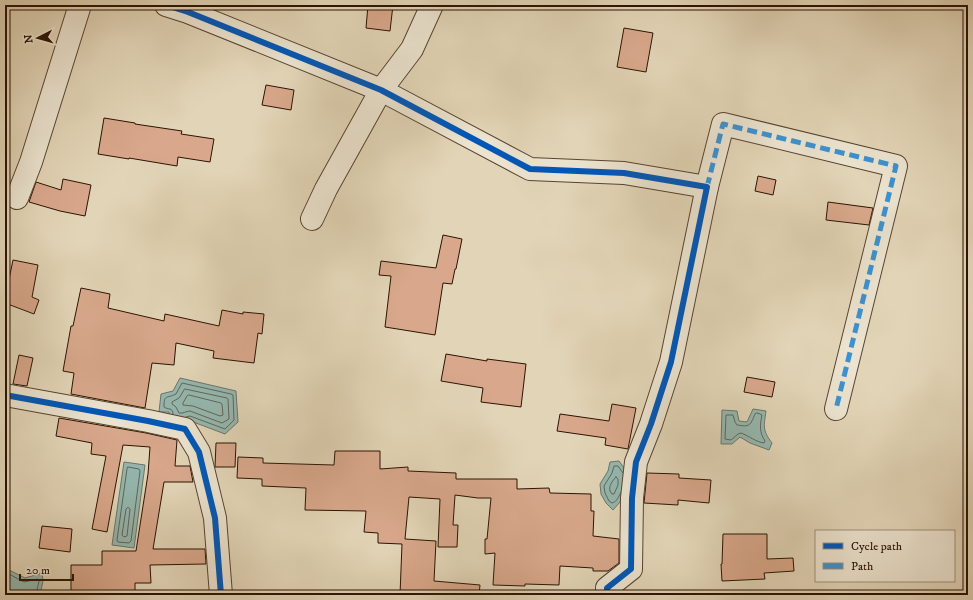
<svg xmlns="http://www.w3.org/2000/svg" width="973" height="600" font-family="'IM FELL DW Pica',serif">
	<style>
		.water { fill: #95b8b0; stroke: #6b766b }
		.lines { fill: none; stroke-linecap: round; stroke-linejoin: round }
		.shore { stroke: #60665a; stroke-width: 1 }
		.building { fill: #d9a88c; stroke: #2b1303 }
		.minor-casing { stroke: #594430; stroke-width: 24 }
		.minor { stroke: #ece4d0; stroke-width: 22 }
		.quiet { stroke: #3c92d1; stroke-width: 5; stroke-dasharray: 10 5; stroke-linecap: butt }
		.cycleway-casing { stroke: #ece4d0; stroke-width: 8 }
		.cycleway { stroke: #0057b8; stroke-width: 6 }
	</style>
	<rect width="100%" height="100%" fill="#e2d5b7"/>
	<filter id="stains"><feTurbulence type="fractalNoise" baseFrequency=".005" numOctaves="4"/><feColorMatrix values="0 0 0 0 .2 0 0 0 0 .09 0 0 0 0 .02 0 0 0 .5 -.17"/></filter>
	<radialGradient id="worn" r=".72"><stop offset=".6" stop-color="#630" stop-opacity="0"/><stop offset="1" stop-color="#630" stop-opacity=".3"/></radialGradient>
	<g class="water">
		<polygon points="180,378 236,391 238,422 225,434 188,420 169,421 169,412 159,412 161,394 173,391"/>
		<path d="M 753,409 L 766,411 C 764,426 762,430 772,443 L 769,450 L 750,443 L 740,437 L 732,444 L 721,444 L 722,410 L 737,411 L 739,421 L 747,422 Z"/>
		<polygon points="619,461 627,472 627,488 620,502 613,510 606,503 601,494 600,484 608,471 610,462"/>
		<polygon points="124,462 145,465 134,548 112,545"/>
		<polygon points="5,568 25,578 42,573 43,581 40,595 5,595"/>
	</g>
	<g class="lines">
		<g class="shore">
			<path d="M 185,389 L 227,398 L 228,399 L 229,419 L 222,423 L 190,411 C 186,411 183,414 179,413 L 176,407 L 172,404 L 172,402 L 179,398 Z"/>
			<polygon points="189,395 221,403 222,404 223,415 220,416 193,406 183,405 183,403 187,396"/>
			<path d="M 757,413 L 760,414 L 762,415 C 760,425 759,432 765,441 L 764,443 C 756,442 749,436 741,433 L 738,434 L 731,440 L 725,439 L 726,415 L 733,415 L 735,422 L 737,425 C 750,427 750,426 755,414 Z"/>
			<path d="M 173,414 C 173,407 168,410 164,407 C 164,394 166,399 176,394 L 182,383 L 231,394 L 233,395 L 234,420 L 225,429 L 190,416 L 186,417"/>
			<polygon points="128,467 139,469 140,471 131,541 129,543 118,542 117,540 127,469"/>
			<path d="M 616,477 L 618,479 L 618,485 L 614,494 L 612,494 C 607,489 611,482 616,477 Z"/>
			<path d="M 621,492 C 619,496 617,502 612,503 L 609,501 L 605,493 L 604,486 L 612,473 L 614,466 L 618,466 L 623,473"/>
			<polygon points="129,508 130,509 127,536 124,537 122,535 126,509 127,508"/>
			<polyline points="5,572 24,582 38,579 39,581 36,595"/>
		</g>
	</g>
	<g class="building">
		<polygon points="368,5 393,5 390,31 366,28"/>
		<polygon points="624,28 653,33 646,72 617,67"/>
		<polygon points="266,85 294,90 291,110 262,105"/>
		<polygon points="104,118 135,123 135,124 182,131 181,134 214,139 210,162 178,157 177,166 129,158 129,159 98,154"/>
		<polygon points="758,176 776,180 773,195 755,191"/>
		<polygon points="63,179 91,185 85,216 60,211 29,202 36,182 61,190"/>
		<polygon points="828,202 873,208 869,225 826,220"/>
		<polygon points="443,235 462,239 456,269 455,269 452,284 443,283 435,335 385,327 391,276 379,275 381,261 436,268"/>
		<polygon points="13,260 38,265 32,297 39,300 34,314 5,303 5,295 7,289"/>
		<polygon points="81,288 110,294 108,308 164,321 165,314 219,326 222,310 243,314 243,312 264,314 262,334 258,333 254,363 213,358 214,351 176,343 174,365 152,363 145,408 71,394 74,373 63,371 71,326 73,326"/>
		<polygon points="446,354 487,361 487,359 526,364 521,407 481,402 483,388 441,381"/>
		<polygon points="19,355 33,358 27,386 13,384"/>
		<polygon points="747,377 775,382 772,397 744,392"/>
		<polygon points="612,404 636,408 628,449 605,445 606,438 557,431 560,414 609,421"/>
		<polygon points="59,418 146,433 177,440 175,466 190,466 193,482 164,482 153,549 205,549 206,564 150,565 151,583 135,583 135,595 71,595 71,565 102,565 102,551 136,551 148,474 150,447 123,445 107,532 92,529 106,456 91,454 92,443 56,436"/>
		<polygon points="216,443 236,443 235,467 215,467"/>
		<polygon points="335,451 380,451 380,469 408,467 408,471 456,473 456,479 517,479 517,489 549,488 550,493 591,494 591,511 594,511 593,536 619,539 619,563 608,571 593,571 593,568 560,566 559,585 525,584 525,586 493,585 495,553 485,554 485,539 487,539 491,498 478,498 455,495 453,525 458,525 457,547 438,547 440,499 409,497 405,539 436,541 434,581 480,585 479,595 400,595 402,544 378,543 378,533 364,532 366,511 305,510 306,488 262,486 262,479 237,478 238,457 263,458 263,463 334,465"/>
		<polygon points="647,473 679,474 679,478 711,480 709,503 678,500 678,505 644,503"/>
		<polygon points="42,526 72,529 70,552 39,548"/>
		<polygon points="723,534 767,534 767,559 793,558 794,571 764,573 765,579 722,581 721,564 722,564"/>
	</g>
	<g class="lines">
		<g class="minor-casing">
			<g id="minor">
				<polyline points="166,5 188,12 381,90 530,169 624,173 707,187 671,362 651,424 636,462 632,498 631,569 607,588 607,595"/>
				<polyline points="707,187 723,124 896,166 836,409"/>
				<polyline points="17,198 31,162 80,5"/>
				<polyline points="312,219 326,189 381,90 412,49 432,5"/>
				<polyline points="5,395 148,421 185,429 199,452 215,518 221,595"/>
			</g>
		</g>
		<use href="#minor" class="minor"/>
		<polyline class="quiet" points="707,187 723,124 896,166 836,409"/>
		<g class="cycleway-casing">
			<g id="cycleway">
				<polyline points="166,5 188,12 381,90 530,169 624,173 707,187 671,362 651,424 636,462 632,498 631,569 607,588 607,595"/>
				<polyline points="5,395 148,421 185,429 199,452 215,518 221,595"/>
			</g>
		</g>
		<use href="#cycleway" class="cycleway"/>
	</g>
	<rect width="973" height="600" fill="none" stroke="#e2d5b7" stroke-width="20"/>
	<rect x="6" y="6" width="961" height="588" fill="none" stroke="#2b1303" stroke-width="2"/>
	<rect x="10" y="10" width="953" height="580" fill="none" stroke="#2b1303"/>
	<rect x="815" y="530" width="140" height="52" fill="#ece4d0" stroke="#9f907e"/>
	<rect x="823" y="543" width="20" height="6" fill="#0057b8" stroke="#9f907e"/>
	<text x="851" y="550" font-size="12" fill="#2b1303">Cycle path</text>
	<rect x="823" y="563" width="20" height="6" fill="#3c92d1" stroke="#9f907e"/>
	<text x="851" y="570" font-size="12" fill="#2b1303">Path</text>
	<g transform="translate(38 38) rotate(264)" stroke="#ece4d0" stroke-width="3" paint-order="stroke">
	<path d="M0-3L7 15L0 10L-7 15Z" fill="#2b1303"/>
	<text y="-6" font-size="11" font-weight="bold" text-anchor="middle" fill="#2b1303">N</text>
	</g>
	<path d="M20 574v6h53v-6" fill="none" stroke="#2b1303" stroke-width="2"/>
	<text x="26" y="574" font-size="12" fill="#2b1303" stroke="#ece4d0" stroke-width="3" paint-order="stroke">20 m</text>
	<rect width="100%" height="100%" filter="url(#stains)"/>
	<rect width="100%" height="100%" fill="url(#worn)"/>
</svg>
